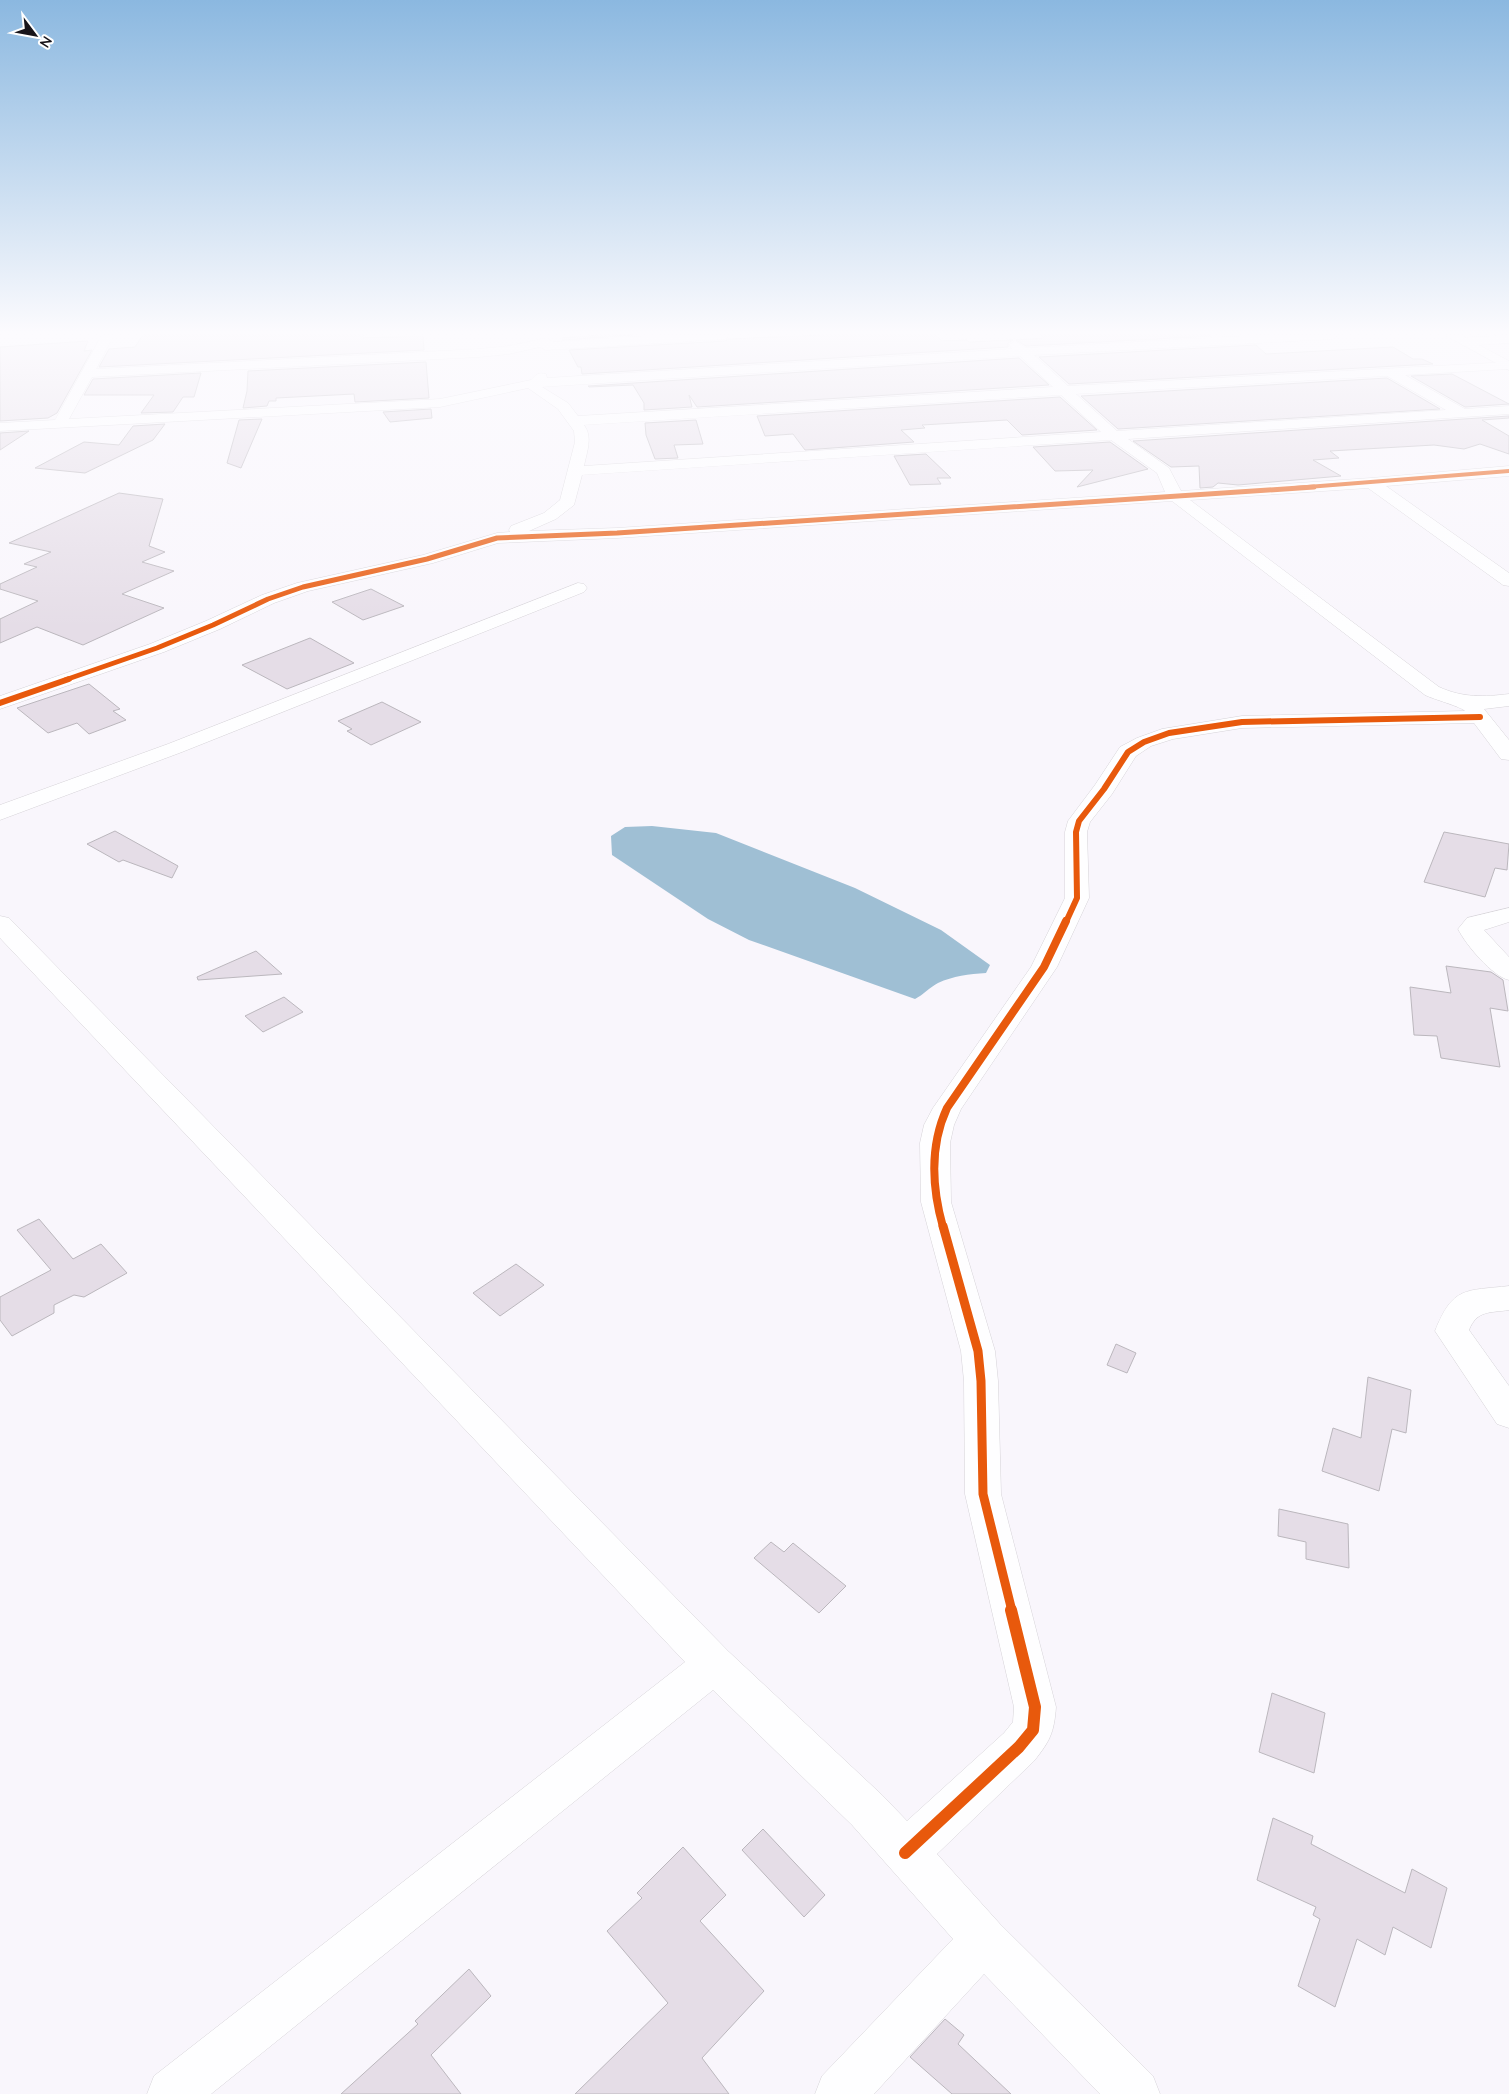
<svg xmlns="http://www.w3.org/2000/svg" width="1509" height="2094" font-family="Quicksand,sans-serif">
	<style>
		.water { fill: #9fbfd4 }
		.building { fill: #e5dde7; stroke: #bbb7bd }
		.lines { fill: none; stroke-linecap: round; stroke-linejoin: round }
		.minor-casing { stroke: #d6d3d8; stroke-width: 1 }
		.tertiary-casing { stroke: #d6d3d8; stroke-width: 1 }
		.minor { fill: #fefeff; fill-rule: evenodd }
		.tertiary { fill: #fefeff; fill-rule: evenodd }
		.cycleway-far5-casing { stroke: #fff; stroke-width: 5.5 }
		.cycleway-far4-casing { stroke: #fff; stroke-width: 7 }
		.cycleway-far3-casing { stroke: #fff; stroke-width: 9 }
		.cycleway-far2-casing { stroke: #fff; stroke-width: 11 }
		.cycleway-far1-casing { stroke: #fff; stroke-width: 12 }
		.cycleway-casing { stroke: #fff; stroke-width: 15 }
		.cycleway-far5 { stroke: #e8590c; stroke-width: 4 }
		.cycleway-far4 { stroke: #e8590c; stroke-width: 5 }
		.cycleway-far3 { stroke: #e8590c; stroke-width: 6 }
		.cycleway-far2 { stroke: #e8590c; stroke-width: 8 }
		.cycleway-far1 { stroke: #e8590c; stroke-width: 9 }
		.cycleway { stroke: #e8590c; stroke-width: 12 }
	</style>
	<rect width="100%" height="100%" fill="#f9f6fc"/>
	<path class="water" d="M 652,826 L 716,833 L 855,888 L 941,930 L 990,965 L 986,973 C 969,974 953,976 938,983 C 930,987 923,995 915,999 L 749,940 L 708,919 L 612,855 L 611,836 L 625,827 Z"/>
	<g class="building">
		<polygon points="143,335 364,335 363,338 423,336 424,350 99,367 109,349 135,347"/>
		<polygon points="599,335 633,335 563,340 562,338"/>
		<polygon points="824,335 936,335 942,341 967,340 969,342 1013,340 1008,343 1008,347 582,374 581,367 578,367 569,350 725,341 728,339"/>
		<polygon points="1041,335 1211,335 1211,336 1026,346 1016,340 1044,338"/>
		<polygon points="88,341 84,351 92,350 57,413 48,418 0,421 0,347"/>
		<polygon points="1256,345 1266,354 1393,347 1413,359 1422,359 1433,364 1069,384 1039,357"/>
		<polygon points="1019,358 1049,385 697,407 689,395 692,407 644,410 644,403 633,385 589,387 588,386"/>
		<polygon points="426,362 429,398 355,402 354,394 276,398 276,401 269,401 267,406 243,408 247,391 248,371"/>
		<polygon points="201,373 194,397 183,397 173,412 141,413 154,395 84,395 93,379"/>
		<polygon points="1452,374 1509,404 1465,407 1411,376"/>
		<polygon points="1387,378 1440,409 1118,429 1081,396"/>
		<polygon points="1060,397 1097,430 1022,435 1007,420 922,425 925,428 901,430 914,442 805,450 793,434 765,436 757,416"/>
		<polygon points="431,409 432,418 390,422 383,412"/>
		<polygon points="1509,416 1509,418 1482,420 1509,436 1509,454 1480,444 1464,449 1434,445 1330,451 1339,458 1313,460 1341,476 1238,485 1218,483 1213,487 1200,488 1199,466 1171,467 1133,441"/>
		<polygon points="262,419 241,468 227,463 239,420"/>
		<polygon points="696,420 703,444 674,445 678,458 655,459 646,435 645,423"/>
		<polygon points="165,424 153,440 85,473 35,468 84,442 119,445 133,426"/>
		<polygon points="29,431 0,450 0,433"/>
		<polygon points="1110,442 1148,469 1077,487 1093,470 1055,471 1033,447"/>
		<polygon points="926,454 951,478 937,478 941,484 910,485 894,456"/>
		<polygon points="119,493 163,499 149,546 165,552 142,562 174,571 122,594 164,608 83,645 37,627 0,643 0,619 38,601 0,589 0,584 37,567 24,564 51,552 9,543"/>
		<polygon points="371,589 404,606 363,620 332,602"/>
		<polygon points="310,638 354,663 287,689 242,665"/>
		<polygon points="89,684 120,709 113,711 126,720 89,734 77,723 48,733 17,708"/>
		<polygon points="382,702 421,722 371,745 347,731 352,729 338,721"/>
		<polygon points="115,831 178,866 172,878 123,860 119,862 87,844"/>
		<polygon points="1444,832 1509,844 1507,870 1495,868 1485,897 1424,882"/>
		<polygon points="256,951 282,974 198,980 197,977"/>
		<polygon points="1446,966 1491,972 1503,980 1508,1011 1490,1008 1500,1067 1441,1058 1437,1036 1414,1035 1410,987 1451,993"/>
		<polygon points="284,997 303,1012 263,1032 245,1016"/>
		<polygon points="39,1219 73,1259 101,1244 127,1273 84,1297 74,1295 54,1305 54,1313 12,1336 0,1320 0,1297 51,1270 17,1230"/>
		<polygon points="516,1264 544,1285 500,1316 473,1293"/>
		<polygon points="1116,1344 1136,1353 1127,1373 1107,1365"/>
		<polygon points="1368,1377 1411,1390 1406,1433 1392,1429 1379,1491 1322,1471 1333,1428 1361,1438"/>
		<polygon points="1279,1509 1348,1524 1349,1568 1306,1559 1306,1542 1278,1536"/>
		<polygon points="771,1542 784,1552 793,1543 846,1586 819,1613 754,1558"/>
		<polygon points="1272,1693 1325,1713 1314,1773 1259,1752"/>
		<polygon points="1273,1818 1313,1836 1311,1844 1405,1893 1412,1869 1447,1888 1431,1948 1393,1927 1385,1955 1357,1939 1335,2007 1298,1986 1320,1919 1313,1915 1316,1907 1257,1880"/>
		<polygon points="763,1829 825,1895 804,1917 742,1850"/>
		<polygon points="683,1847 726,1895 700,1921 764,1991 702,2058 729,2094 575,2094 668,2003 607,1931 642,1898 637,1893"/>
		<polygon points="469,1969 491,1996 431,2055 461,2094 341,2094 418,2024 415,2021"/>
		<polygon points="945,2019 964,2035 958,2044 1011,2094 952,2094 910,2057"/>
	</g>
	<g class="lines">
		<g class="minor-casing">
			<g id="minor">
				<path d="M 102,335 L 114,335 L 96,369 L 479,349 L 509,346 L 547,338 L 553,342 L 663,335 L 731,335 L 725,339 L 546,350 L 540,347 L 509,354 L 479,357 L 92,377 L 69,419 L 440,399 L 531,380 C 536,375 538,372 546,374 L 547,378 L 1012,349 L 1009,345 L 1015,341 L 1026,348 L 1264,335 L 1339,335 L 1333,339 L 1034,355 L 1068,386 L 1509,362 L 1509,368 L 1507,369 L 1405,375 L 1465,409 L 1509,406 L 1509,414 L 1128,439 L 1169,468 L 1181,491 L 1371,478 L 1509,466 L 1509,476 L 1386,486 L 1509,573 L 1509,586 L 1503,585 L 1368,488 L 1190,500 L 1439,687 C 1463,698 1484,697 1509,694 L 1509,706 L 1484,709 L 1509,740 L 1509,760 L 1501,759 L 1474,723 L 1242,728 L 1173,739 L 1151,746 L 1136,756 L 1112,794 L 1090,822 L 1087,832 L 1089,898 L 1057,967 L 961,1109 L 954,1125 L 950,1143 L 951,1202 L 995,1351 L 998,1381 L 1001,1494 L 1056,1707 C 1054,1733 1050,1741 1034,1761 L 937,1854 L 1000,1924 L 1153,2076 L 1160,2094 L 1100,2094 L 984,1974 L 874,2094 L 815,2094 L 822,2076 L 953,1939 L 852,1825 L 713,1690 L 211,2094 L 147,2094 L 154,2076 L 685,1662 L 0,938 L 0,916 L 9,918 L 728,1651 L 882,1795 L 907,1821 L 1004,1733 L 1013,1722 L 1014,1707 L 965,1494 L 964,1381 L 961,1351 L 921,1202 L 920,1143 L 924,1125 L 933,1108 L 1031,967 L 1065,898 L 1065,832 L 1068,821 L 1095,785 L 1120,747 L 1137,738 L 1162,729 L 1242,716 L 1465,711 C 1462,707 1433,699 1425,695 L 1172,501 L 617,538 L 498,543 L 433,563 L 308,591 L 274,603 L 220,629 L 164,652 L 0,709 L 0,696 L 150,644 L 206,621 L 262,595 L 297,583 L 423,555 L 497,533 L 510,532 L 509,530 L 511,526 L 544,513 L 560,500 L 575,442 L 574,431 L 558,409 L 528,388 L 440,407 L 0,431 L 0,423 L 55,420 ZM 1020,356 L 1053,387 L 578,416 L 568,403 L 542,387 ZM 1387,376 L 1446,410 L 1117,431 L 1076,394 ZM 1061,395 L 1101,432 L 584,466 C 587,451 593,437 584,425 ZM 1111,440 L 1157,473 L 1165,492 L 617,528 L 529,531 L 556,519 L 574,505 L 582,475 Z"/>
				<polygon points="1509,335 1509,343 1464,346 1458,342 1464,338"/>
				<polygon points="578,583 584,584 587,588 584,592 182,752 0,820 0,805 168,744"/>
				<path d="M 1509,908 L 1509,922 L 1484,930 L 1509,957 L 1509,980 C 1492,976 1466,945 1458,929 L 1467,918 Z"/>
				<path d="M 1509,1286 L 1509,1310 C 1490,1313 1477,1310 1469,1330 L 1509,1386 L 1509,1428 L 1497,1424 L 1435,1331 C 1453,1286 1465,1291 1509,1286 Z"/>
			</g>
		</g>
		<g class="tertiary-casing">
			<polygon id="tertiary" points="1445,335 1460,335 1509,361 1509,370"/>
		</g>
		<use href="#minor" class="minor"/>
		<use href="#tertiary" class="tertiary"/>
		<g class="cycleway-far5-casing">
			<polyline id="cycleway-far5" points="1295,488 1509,471"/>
		</g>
		<g class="cycleway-far4-casing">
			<polyline id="cycleway-far4" points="65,680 157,648 213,625 268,599 303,587 427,559 497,538 617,533 1314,487"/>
		</g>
		<g class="cycleway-far3-casing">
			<g id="cycleway-far3">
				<polyline points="0,703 69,679"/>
				<polyline points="1066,922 1077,898 1076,832 1079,821 1104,789 1128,752 1144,742 1169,733 1242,722 1480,717"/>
			</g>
		</g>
		<g class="cycleway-far2-casing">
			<path id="cycleway-far2" d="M 943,1227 C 932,1188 930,1145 947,1108 L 1044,967 L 1066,921"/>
		</g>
		<g class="cycleway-far1-casing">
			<polyline id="cycleway-far1" points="943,1226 978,1351 981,1381 983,1494 1012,1611"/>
		</g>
		<g class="cycleway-casing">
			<polyline id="cycleway" points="905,1853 1019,1747 1033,1730 1035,1707 1011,1610"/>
		</g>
		<use href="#cycleway-far5" class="cycleway-far5"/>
		<use href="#cycleway-far4" class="cycleway-far4"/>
		<use href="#cycleway-far3" class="cycleway-far3"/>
		<use href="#cycleway-far2" class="cycleway-far2"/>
		<use href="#cycleway-far1" class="cycleway-far1"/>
		<use href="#cycleway" class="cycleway"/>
	</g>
	<linearGradient id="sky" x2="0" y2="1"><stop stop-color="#8bb8e0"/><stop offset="0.53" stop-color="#fcfbfe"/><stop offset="1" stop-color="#fcfbfe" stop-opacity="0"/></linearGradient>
	<rect width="1509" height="628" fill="url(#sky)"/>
	<g transform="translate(35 35) rotate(122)" stroke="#ffffff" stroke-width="4" paint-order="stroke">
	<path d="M0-4L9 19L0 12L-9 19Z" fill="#17141a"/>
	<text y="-8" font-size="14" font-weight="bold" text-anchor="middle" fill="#17141a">N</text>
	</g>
</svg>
